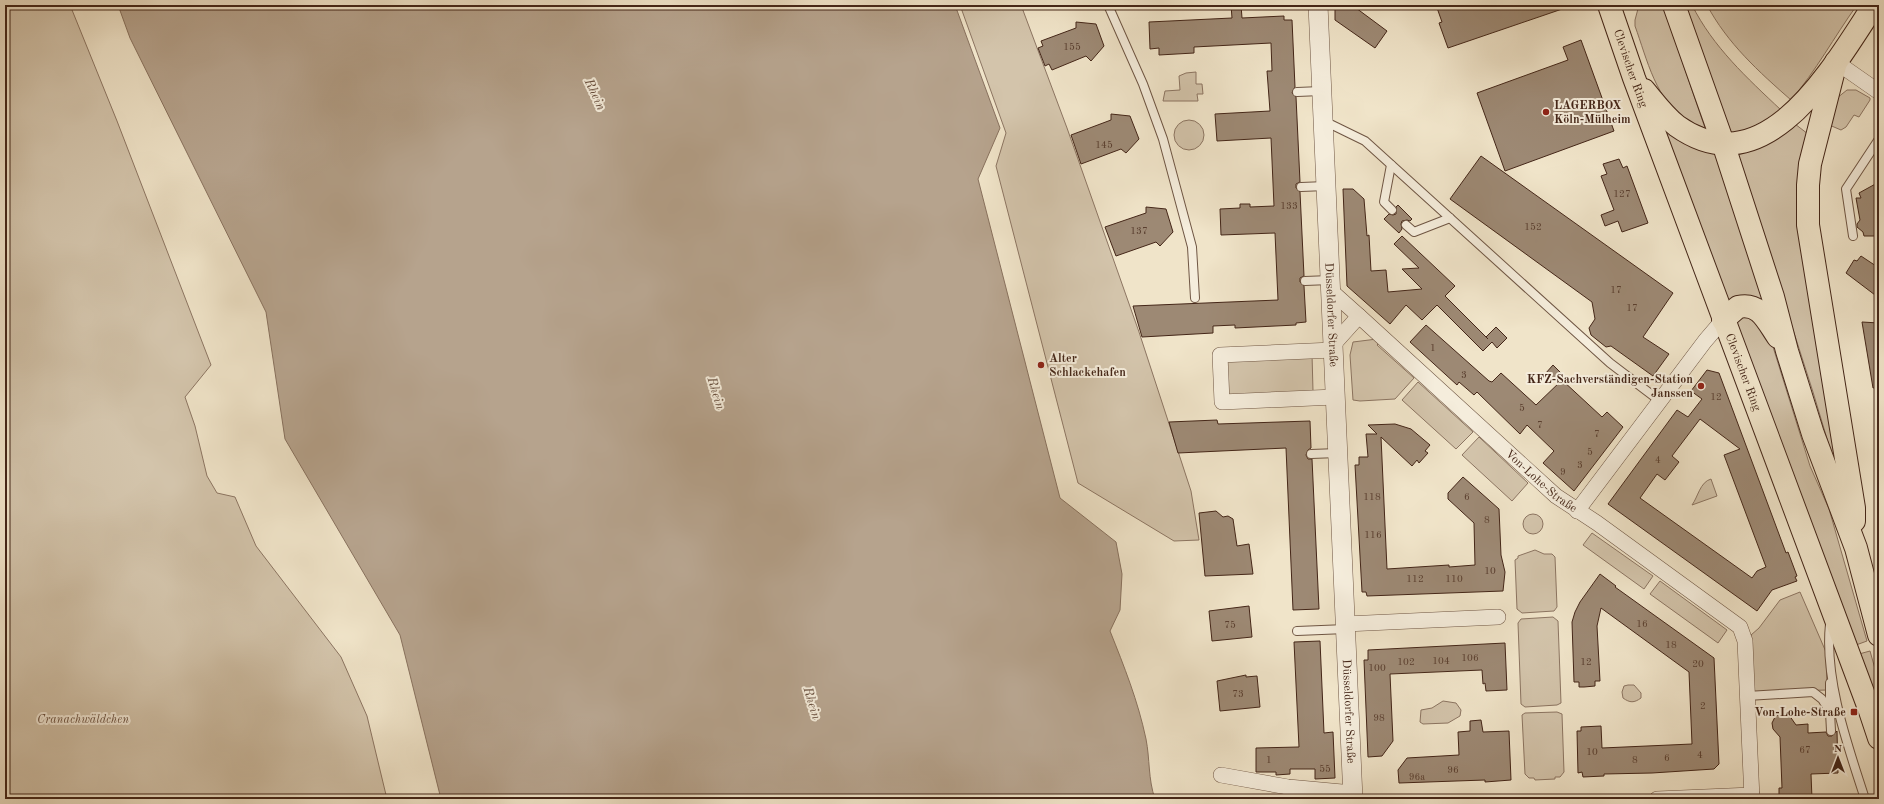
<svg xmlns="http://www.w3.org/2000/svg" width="1884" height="804" font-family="'Old Standard TT',serif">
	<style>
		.green { fill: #d3c4ab; stroke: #8c7562 }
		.water { fill: #b6a38d; stroke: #88715e }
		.building { fill: #9d8974; stroke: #442618; fill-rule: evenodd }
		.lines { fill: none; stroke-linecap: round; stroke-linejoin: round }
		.service-casing { stroke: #6f5644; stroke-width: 10 }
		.minor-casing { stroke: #6f5644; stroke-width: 16 }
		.tertiary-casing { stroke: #6f5644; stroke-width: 20 }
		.primary-casing { stroke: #442618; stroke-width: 24 }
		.service { stroke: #f5eddc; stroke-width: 8 }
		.minor { stroke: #f5eddc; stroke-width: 15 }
		.tertiary { stroke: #f5eddc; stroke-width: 19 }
		.primary { stroke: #f0e4c9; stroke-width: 22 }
		.poi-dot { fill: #8f2418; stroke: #f5eddc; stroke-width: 1.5 }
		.labels { text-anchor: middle; stroke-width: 4; stroke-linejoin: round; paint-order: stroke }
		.number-label { font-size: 10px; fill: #5a3f2f }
		.street-label { font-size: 12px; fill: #442618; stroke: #f5eddc }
		.poi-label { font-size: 12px; font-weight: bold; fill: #442618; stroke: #f5eddc; text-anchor: start }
		.park-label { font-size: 12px; font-style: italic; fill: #684e3d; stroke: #f5eddc }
		.water-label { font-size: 13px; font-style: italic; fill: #664c3b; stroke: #f5eddc }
	</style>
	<rect width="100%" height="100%" fill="#f0e4c9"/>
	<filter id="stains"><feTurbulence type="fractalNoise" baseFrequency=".005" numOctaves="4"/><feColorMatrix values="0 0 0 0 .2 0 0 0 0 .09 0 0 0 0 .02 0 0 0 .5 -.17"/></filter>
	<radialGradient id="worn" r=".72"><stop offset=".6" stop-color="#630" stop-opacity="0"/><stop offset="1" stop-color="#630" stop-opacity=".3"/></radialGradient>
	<g class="green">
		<polygon points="5,5 70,5 117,121 211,365 185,397 195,426 207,476 217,493 235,497 256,546 341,657 367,716 387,799 5,799"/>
		<polygon points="960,5 1021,5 1067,128 1139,332 1191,491 1199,540 1174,541 1078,483 996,166 1006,133"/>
		<path d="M 1639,5 L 1663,5 L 1705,128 C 1700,126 1693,124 1688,121 C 1656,102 1647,59 1635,26 L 1635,20 Z"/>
		<path d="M 1684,5 L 1692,5 C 1713,47 1747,78 1781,110 C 1764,122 1750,131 1729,133 Z"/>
		<path d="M 1707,5 L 1857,5 C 1834,37 1816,71 1791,100 C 1759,72 1727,43 1707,5 Z"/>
		<polygon points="1196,72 1196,84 1202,84 1203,94 1197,94 1198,101 1163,101 1165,91 1180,90 1179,76 1186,73"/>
		<polygon points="1847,90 1856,90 1870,98 1870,100 1859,117 1854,115 1846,127 1841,130 1827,124 1837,98"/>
		<circle cx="1189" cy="135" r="15"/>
		<polygon points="1795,124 1808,134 1837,472 1813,392 1736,152"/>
		<polygon points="1665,128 1715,153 1763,301 1729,305 1667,140"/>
		<polygon points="1743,312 1769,334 1810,466 1829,509 1867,641 1856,645 1734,320"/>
		<polygon points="1377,339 1380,342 1377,345 1414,378 1395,399 1360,401 1353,400 1350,355 1353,342"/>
		<polygon points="1312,354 1313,391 1227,395 1226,358"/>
		<polygon points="1418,382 1473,432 1456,449 1402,400"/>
		<polygon points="1479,437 1528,483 1512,501 1462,455"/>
		<path d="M 1711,479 L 1717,496 L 1692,505 C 1698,497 1700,482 1711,479 Z"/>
		<circle cx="1533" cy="524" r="10"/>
		<polygon points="1592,533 1653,576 1644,589 1583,545"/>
		<polygon points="1535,550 1544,554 1552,554 1555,557 1557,607 1554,611 1522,613 1517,609 1515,560 1518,558 1518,556"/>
		<polygon points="1660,581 1727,630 1718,643 1650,594"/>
		<polygon points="1800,592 1826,652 1827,690 1754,692 1751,635 1759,628 1780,600"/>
		<polygon points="1553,617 1558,621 1561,703 1557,705 1525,707 1521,704 1518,623 1521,619"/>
		<polygon points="1870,651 1879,683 1879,711 1859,654"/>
		<path d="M 1628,685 L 1634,685 L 1641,693 L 1641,698 C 1634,703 1630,703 1623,698 L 1622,692 L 1624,686 Z"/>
		<polygon points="1443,701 1456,703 1461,710 1460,716 1448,723 1423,724 1420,722 1421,710 1432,708"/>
		<polygon points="1557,712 1562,714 1564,772 1560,777 1555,777 1555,779 1535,780 1534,778 1529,778 1525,774 1522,715 1525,713"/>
	</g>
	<path class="water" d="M 118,5 L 955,5 L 1000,128 L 978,179 L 1060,498 L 1116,542 L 1122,574 L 1120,610 L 1110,631 C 1124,666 1138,701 1146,739 C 1150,759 1148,779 1155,799 L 441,799 L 400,635 L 285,439 L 266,312 L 130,38 Z"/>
	<g class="building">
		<polygon points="1231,5 1241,5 1242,18 1284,16 1284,20 1292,20 1295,87 1292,93 1296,97 1300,182 1296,184 1296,188 1300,192 1304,276 1300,278 1300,282 1304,286 1306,322 1296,323 1296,325 1235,328 1235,325 1213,326 1213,333 1142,337 1133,306 1278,300 1275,233 1221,235 1220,209 1240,208 1240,204 1250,204 1250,207 1274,206 1271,138 1217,141 1215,114 1270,111 1267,71 1272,71 1271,43 1194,47 1194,53 1159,55 1159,48 1150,49 1149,22 1232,18"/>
		<polygon points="1335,5 1356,5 1356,8 1387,31 1375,48 1335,20"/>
		<polygon points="1436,5 1568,5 1568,7 1448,48 1439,23 1442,22"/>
		<polygon points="1076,22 1096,24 1104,46 1091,61 1086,56 1052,70 1049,64 1045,66 1038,48 1043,46 1041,41 1076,28"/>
		<polygon points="1581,40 1614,131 1505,171 1477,93 1568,60 1563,47"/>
		<polygon points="1111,114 1130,116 1139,139 1126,153 1121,149 1081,164 1071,135 1111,120"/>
		<polygon points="1481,156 1673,293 1643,337 1669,354 1653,376 1611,346 1606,347 1591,335 1589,328 1595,319 1592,302 1450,199"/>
		<polygon points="1619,159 1623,168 1627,166 1648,223 1622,232 1618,221 1605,226 1601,215 1614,210 1601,176 1607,174 1603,164"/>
		<polygon points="1879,182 1879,236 1864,236 1863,232 1857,227 1857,224 1860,220 1856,198 1861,198 1859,193"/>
		<polygon points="1343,189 1353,189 1364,199 1367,236 1369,235 1371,271 1386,270 1388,292 1422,289 1402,269 1419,268 1394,244 1402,236 1455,286 1445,296 1488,339 1486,337 1496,327 1507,338 1497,348 1492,342 1483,351 1437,305 1422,320 1406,305 1390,324 1347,286"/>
		<polygon points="1398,205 1412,219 1410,221 1407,220 1402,221 1401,224 1402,229 1399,233 1384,219 1389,214 1393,215 1396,214 1396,207"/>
		<polygon points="1146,207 1166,209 1173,232 1160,246 1156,242 1116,256 1105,227 1146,213"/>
		<polygon points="1861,256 1879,268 1879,298 1846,273 1854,260 1857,261"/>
		<polygon points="1862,322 1879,323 1879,387 1873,388"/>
		<polygon points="1426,325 1489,381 1492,382 1501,373 1536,405 1562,380 1602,417 1607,412 1623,427 1574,491 1543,463 1554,451 1527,425 1520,434 1477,392 1474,395 1459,382 1457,385 1410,342"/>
		<polygon points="1553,365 1562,374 1554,382 1545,374"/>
		<path d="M 1707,370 L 1719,373 L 1786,553 L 1788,552 L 1797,576 L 1795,577 L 1797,581 L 1772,590 L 1757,611 L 1608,504 L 1677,410 L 1688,417 L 1702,399 L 1691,391 ZM 1700,419 L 1740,449 L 1724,455 L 1766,567 L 1757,571 L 1752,578 L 1640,498 L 1657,474 L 1665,480 L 1679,462 L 1672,456 Z"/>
		<polygon points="1217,420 1218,424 1310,421 1311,448 1308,450 1306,455 1308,459 1312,459 1319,609 1293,610 1286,448 1178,453 1169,422"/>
		<polygon points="1395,424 1411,429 1430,445 1425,451 1428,453 1419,463 1417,460 1412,466 1381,437 1387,569 1449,565 1449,567 1475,565 1474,523 1448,499 1448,493 1463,477 1499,509 1501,555 1505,572 1503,591 1367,596 1366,592 1362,592 1355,465 1359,465 1359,457 1368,457 1366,434 1377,434 1368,425"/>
		<polygon points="1216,511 1223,517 1228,516 1233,519 1237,546 1249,544 1253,574 1205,576 1199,513"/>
		<polygon points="1600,574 1616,586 1615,587 1714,658 1719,764 1714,769 1652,773 1604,774 1604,776 1583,777 1582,772 1578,773 1577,731 1581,731 1581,727 1601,726 1602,748 1692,744 1689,672 1601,608 1597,626 1600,681 1595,681 1595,686 1584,687 1579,687 1579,682 1574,682 1572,622 1575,612 1580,602"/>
		<polygon points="1249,606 1252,637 1212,641 1209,611"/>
		<polygon points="1320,641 1324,733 1333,732 1335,778 1315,779 1315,769 1290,769 1290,774 1276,775 1276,772 1256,772 1256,748 1299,747 1294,642"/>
		<polygon points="1505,643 1507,690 1486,691 1485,683 1483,684 1482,670 1390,674 1393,741 1382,756 1368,757 1364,660 1368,660 1368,650"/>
		<polygon points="1246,675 1246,677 1257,676 1260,707 1220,711 1217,681"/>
		<polygon points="1780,714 1789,715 1796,725 1808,724 1808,733 1826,732 1828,736 1832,736 1837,731 1838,773 1811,774 1812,799 1779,799 1779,788 1782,788 1780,737 1773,729 1772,723 1775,717"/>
		<polygon points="1481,720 1483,732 1509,731 1511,780 1485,782 1485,780 1399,783 1398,770 1407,758 1459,755 1458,732 1470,731 1470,721"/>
	</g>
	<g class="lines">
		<g class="service-casing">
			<g id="service">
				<polyline points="1108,5 1143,84 1163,139 1192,247 1195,298"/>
				<polyline points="1297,92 1321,91"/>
				<polyline points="1324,121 1365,141 1610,363 1660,401"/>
				<polyline points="1391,165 1384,202 1392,210"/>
				<polyline points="1301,187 1326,186"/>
				<polyline points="1406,225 1414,232 1450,218"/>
				<polyline points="1853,236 1846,189 1879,139"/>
				<polyline points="1305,281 1330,280"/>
				<polyline points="1311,454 1338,453"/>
				<path d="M 1830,624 C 1824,680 1848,746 1865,799"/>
				<polyline points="1297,631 1346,629"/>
				<polyline points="1747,696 1813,692 1822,699 1830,712 1831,731"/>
				<polyline points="1830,712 1830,683"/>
			</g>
		</g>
		<g class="minor-casing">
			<g id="minor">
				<polyline points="1836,62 1879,92"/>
				<polyline points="1331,291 1359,316"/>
				<path id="s1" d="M 1333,345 L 1359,316 L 1556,496 L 1597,523 L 1740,627 L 1745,641 L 1752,799"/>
				<polyline points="1333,350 1220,355 1222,402 1335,397"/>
				<polyline points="1577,511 1705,341 1723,320"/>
				<polyline points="1345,624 1498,617"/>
				<polyline points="1221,775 1288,787 1353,793"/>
				<polyline points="1657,799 1752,795"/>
			</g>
		</g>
		<g class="tertiary-casing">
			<g id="tertiary">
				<path id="s2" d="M 1318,5 L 1353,799"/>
			</g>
		</g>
		<g class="primary-casing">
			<g id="primary">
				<path id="s3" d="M 1609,5 L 1634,78 L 1870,711 L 1879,738"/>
				<polyline points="1674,5 1723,143 1773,297 1787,351 1813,434 1856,548 1879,635"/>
				<polyline points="1836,62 1810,164 1808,185 1808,225 1854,508 1854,521"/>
				<path d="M 1644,90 C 1654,102 1664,116 1677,126 C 1766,189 1833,67 1874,5"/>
				<path d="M 1723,320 L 1738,307 C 1760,302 1767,321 1778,337"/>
			</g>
		</g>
		<use href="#service" class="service"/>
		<use href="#minor" class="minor"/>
		<use href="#tertiary" class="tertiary"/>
		<use href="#primary" class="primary"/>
	</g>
	<g class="poi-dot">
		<circle cx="1546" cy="112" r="4"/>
		<circle cx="1041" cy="365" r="4"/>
		<circle cx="1701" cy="386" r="4"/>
		<rect x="1850" y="708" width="8" height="8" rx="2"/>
	</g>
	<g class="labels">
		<g class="number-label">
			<text x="1072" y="50">155</text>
			<text x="1104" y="148">145</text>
			<text x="1622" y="197">127</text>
			<text x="1289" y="209">133</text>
			<text x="1533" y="230">152</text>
			<text x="1139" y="234">137</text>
			<text x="1616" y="293">17</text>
			<text x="1632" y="311">17</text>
			<text x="1433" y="351">1</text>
			<text x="1464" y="378">3</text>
			<text x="1716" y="400">12</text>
			<text x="1522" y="411">5</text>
			<text x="1540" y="428">7</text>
			<text x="1597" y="437">7</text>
			<text x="1590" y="455">5</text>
			<text x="1658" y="463">4</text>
			<text x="1580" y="468">3</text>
			<text x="1563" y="475">9</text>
			<text x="1372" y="500">118</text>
			<text x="1467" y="500">6</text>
			<text x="1487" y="523">8</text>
			<text x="1373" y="538">116</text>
			<text x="1490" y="574">10</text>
			<text x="1415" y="582">112</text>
			<text x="1454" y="582">110</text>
			<text x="1642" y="627">16</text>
			<text x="1230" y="628">75</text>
			<text x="1671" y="648">18</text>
			<text x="1470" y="661">106</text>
			<text x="1441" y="664">104</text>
			<text x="1406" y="665">102</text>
			<text x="1586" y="665">12</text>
			<text x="1698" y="667">20</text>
			<text x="1377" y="671">100</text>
			<text x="1238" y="697">73</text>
			<text x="1703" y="709">2</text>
			<text x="1379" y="721">98</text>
			<text x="1805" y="753">67</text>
			<text x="1592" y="755">10</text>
			<text x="1700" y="758">4</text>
			<text x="1667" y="761">6</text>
			<text x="1269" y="763">1</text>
			<text x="1635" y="763">8</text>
			<text x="1325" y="772">55</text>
			<text x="1453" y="773">96</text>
			<text x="1417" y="780">96a</text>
		</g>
		<g class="street-label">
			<text dy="4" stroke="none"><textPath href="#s3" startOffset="67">Clevischer Ring</textPath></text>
			<text dy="4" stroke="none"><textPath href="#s2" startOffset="310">Düsseldorfer Straße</textPath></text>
			<text dy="4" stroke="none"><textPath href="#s3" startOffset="391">Clevischer Ring</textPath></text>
			<text dy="4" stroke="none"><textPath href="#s1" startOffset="285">Von-Lohe-Straße</textPath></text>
			<text dy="4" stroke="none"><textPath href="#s2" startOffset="707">Düsseldorfer Straße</textPath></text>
		</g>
		<g class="poi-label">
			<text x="1554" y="109">LAGERBOX<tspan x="1554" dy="14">Köln-Mülheim</tspan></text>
			<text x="1049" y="362">Alter<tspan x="1049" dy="14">Schlackehafen</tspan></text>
			<text x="1693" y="383" text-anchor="end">KFZ-Sachverständigen-Station<tspan x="1693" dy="14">Janssen</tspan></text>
			<text x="1846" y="716" text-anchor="end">Von-Lohe-Straße</text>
		</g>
		<g class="park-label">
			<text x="83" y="723">Cranachwäldchen</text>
		</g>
		<g class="water-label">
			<text transform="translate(596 94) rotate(65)" y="5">Rhein</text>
			<text transform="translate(717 393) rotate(73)" y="5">Rhein</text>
			<text transform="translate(813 703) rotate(73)" y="5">Rhein</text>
		</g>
	</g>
	<rect width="1884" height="804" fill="none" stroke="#f0e4c9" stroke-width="20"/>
	<rect x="6" y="6" width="1872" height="792" fill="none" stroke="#442618" stroke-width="2"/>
	<rect x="10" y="10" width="1864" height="784" fill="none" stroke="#442618"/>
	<g transform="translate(1838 758)" stroke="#f5eddc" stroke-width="3" paint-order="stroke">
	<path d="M0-3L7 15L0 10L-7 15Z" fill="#442618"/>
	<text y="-6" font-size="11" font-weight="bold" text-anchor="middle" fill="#442618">N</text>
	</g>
	<rect width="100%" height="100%" filter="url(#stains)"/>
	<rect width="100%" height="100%" fill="url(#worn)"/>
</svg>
